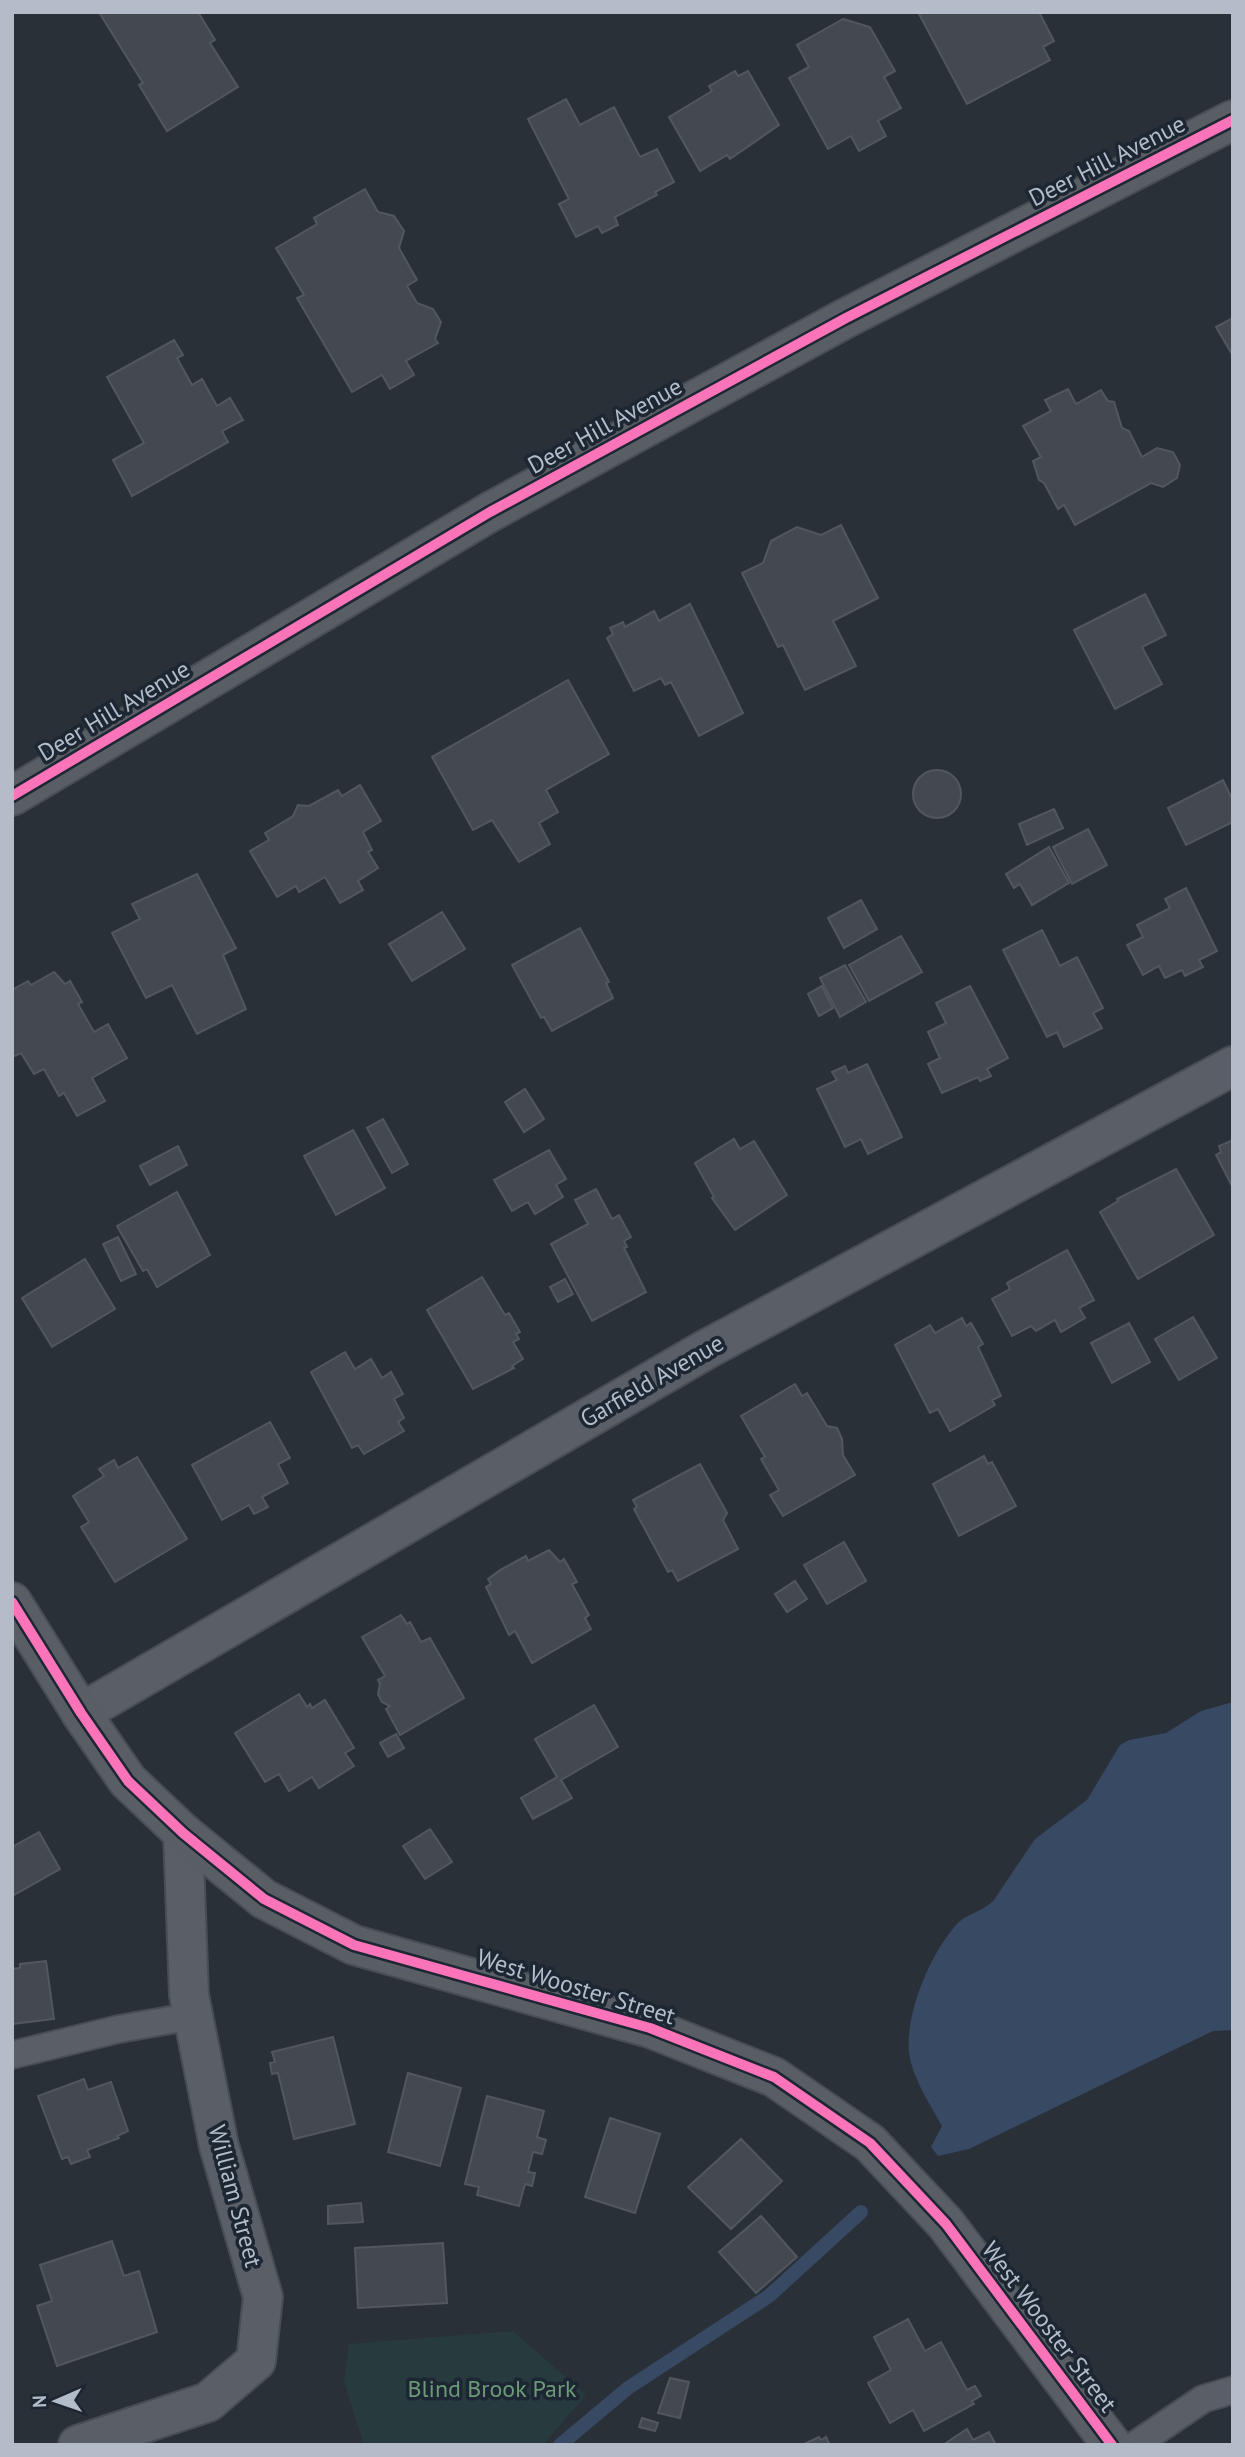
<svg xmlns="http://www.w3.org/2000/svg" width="1245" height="2457" font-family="'PT Sans',sans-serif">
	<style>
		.green { fill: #273a3e }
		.water { fill: #384963 }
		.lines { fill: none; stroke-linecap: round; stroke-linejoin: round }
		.stream { stroke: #384963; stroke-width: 14 }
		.building { fill: #444950; stroke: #52575f; stroke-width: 2 }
		.lane-casing { stroke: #484c53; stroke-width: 30 }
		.street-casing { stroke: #484c53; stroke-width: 42 }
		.secondary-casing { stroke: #484c53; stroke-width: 42 }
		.lane { stroke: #5a5e66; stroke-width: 26 }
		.street { stroke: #5a5e66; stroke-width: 38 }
		.secondary { stroke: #595d64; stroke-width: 38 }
		.cycleway-casing { stroke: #1d2633; stroke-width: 15 }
		.cycleway { stroke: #fb73b8; stroke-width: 10 }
		.labels { text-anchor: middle; stroke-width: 7; stroke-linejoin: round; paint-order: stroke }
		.street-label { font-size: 24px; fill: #b4bcc9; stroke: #1d2633 }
		.park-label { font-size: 24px; fill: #6b9a76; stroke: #1d2633 }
	</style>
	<rect width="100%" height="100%" fill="#2a3038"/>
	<polygon class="green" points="513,2331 586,2395 543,2445 364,2445 344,2382 349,2344"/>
	<path class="water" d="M 1233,1702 L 1233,2030 L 1213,2031 L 969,2149 L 938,2156 L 931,2147 L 942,2126 C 931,2106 917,2085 911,2063 C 900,2023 930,1952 958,1923 C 968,1913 984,1911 994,1900 L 1035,1839 L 1087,1800 L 1120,1745 L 1129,1740 L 1166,1733 L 1201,1711 Z"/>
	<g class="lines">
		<polyline class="stream" points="560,2445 628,2388 769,2296 861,2212"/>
	</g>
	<g class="building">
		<polygon points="102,12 198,12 215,40 210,43 238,87 167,131 139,85 143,83 100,14"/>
		<polygon points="923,12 1039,12 1054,41 1043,47 1050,60 967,104 919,14"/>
		<polygon points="843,19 870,27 895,71 884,77 901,108 878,121 886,136 859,151 851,136 828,149 789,78 809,67 797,45"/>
		<polygon points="735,71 738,76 748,71 779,125 730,159 727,155 700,171 669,117 712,91 709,86"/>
		<polygon points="566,99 580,125 614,107 640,157 657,149 674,182 655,192 657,195 615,217 618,225 602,233 598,226 576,237 559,204 569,199 528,119"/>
		<polygon points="365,189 378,212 394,216 404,231 399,248 417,280 407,286 417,303 433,309 441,322 435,339 438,343 406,361 414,375 390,389 382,375 352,392 297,298 304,295 276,248 317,224 314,218"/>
		<polygon points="1233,318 1233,356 1216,327"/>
		<polygon points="174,340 183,355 177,358 192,385 202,379 217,406 230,398 243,420 222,431 228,442 132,496 113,460 144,443 107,377"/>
		<polygon points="1068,389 1076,404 1101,390 1108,401 1114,402 1122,428 1129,431 1142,457 1157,448 1173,452 1180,465 1177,478 1163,487 1151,483 1075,525 1064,505 1058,509 1044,483 1039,480 1033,461 1041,457 1023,426 1051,411 1045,400"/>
		<polygon points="841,525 878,598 833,621 856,666 805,690 783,645 778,647 742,573 763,563 771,541 797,527 821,535"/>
		<polygon points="1145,594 1166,635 1142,647 1162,684 1115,709 1074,630"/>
		<polygon points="690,604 743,713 699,736 671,682 665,685 661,678 634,691 607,638 613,634 610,628 623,622 625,627 654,611 659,621"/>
		<polygon points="568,680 609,754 546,790 558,812 539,823 550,844 519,862 492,820 473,830 432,757"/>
		<circle cx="937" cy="794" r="24"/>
		<polygon points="1223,780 1233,801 1233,822 1186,845 1168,808"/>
		<polygon points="360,785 381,821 363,832 372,850 368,852 378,868 358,881 363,890 340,903 325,877 299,892 296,886 277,897 250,851 269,840 265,833 293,816 298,805 309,806 338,790 342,796"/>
		<polygon points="1054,809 1063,828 1027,845 1019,824"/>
		<polygon points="1088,829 1107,865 1072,884 1053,847"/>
		<polygon points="1049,847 1069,883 1032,905 1020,884 1014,888 1006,874"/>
		<polygon points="197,874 236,948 223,955 246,1009 197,1034 172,985 146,998 112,933 140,919 132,904"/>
		<polygon points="1186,888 1217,951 1199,960 1203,967 1185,976 1182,970 1165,978 1159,966 1143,975 1127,945 1143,937 1137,925 1170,908 1165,899"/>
		<polygon points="861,900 877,929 844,948 828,918"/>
		<polygon points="442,912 465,949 412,981 389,944"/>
		<polygon points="580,928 609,982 606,983 613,998 552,1031 544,1017 541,1018 512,965"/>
		<polygon points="1042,930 1060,966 1077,957 1103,1008 1093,1013 1102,1028 1064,1047 1057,1032 1047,1037 1003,950"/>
		<polygon points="901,936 922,972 869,1001 849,965"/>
		<polygon points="845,965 866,1002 840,1017 820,978"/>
		<polygon points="54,972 65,984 70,981 82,1002 78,1004 94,1032 108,1024 127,1058 92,1078 105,1101 77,1116 64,1093 59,1096 44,1069 34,1074 21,1053 12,1057 12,990 28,981 31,985"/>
		<polygon points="822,986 833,1008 819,1016 808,994"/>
		<polygon points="970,986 1008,1058 987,1069 991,1076 980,1081 978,1077 942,1093 928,1064 940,1058 928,1032 946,1023 936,1003"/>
		<polygon points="867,1064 902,1137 868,1154 861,1139 845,1147 817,1089 837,1080 832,1072 845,1066 848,1073"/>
		<polygon points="525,1089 544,1119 524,1132 505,1102"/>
		<polygon points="383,1119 408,1164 392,1173 367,1128"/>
		<polygon points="353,1130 385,1188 336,1215 304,1156"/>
		<polygon points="734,1139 740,1149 754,1141 787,1195 735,1230 712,1198 714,1197 695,1163"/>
		<polygon points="1233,1140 1233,1188 1216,1155 1221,1152 1219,1146"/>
		<polygon points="178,1146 187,1165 150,1185 140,1166"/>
		<polygon points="549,1150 566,1179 556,1185 563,1197 535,1214 528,1202 512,1211 494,1180"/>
		<polygon points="1176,1169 1214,1235 1138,1279 1100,1212 1118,1201 1117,1199"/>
		<polygon points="596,1189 612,1219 619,1215 631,1237 624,1241 627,1247 624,1248 646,1292 592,1321 551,1244 588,1224 575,1200"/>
		<polygon points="177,1192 210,1255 157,1287 147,1269 143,1271 117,1226"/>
		<polygon points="118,1237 136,1274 121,1281 103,1244"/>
		<polygon points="1067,1250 1094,1300 1079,1308 1085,1318 1061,1332 1055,1320 1036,1331 1031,1326 1012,1336 992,1299 1010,1289 1007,1283"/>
		<polygon points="85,1259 115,1309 52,1347 22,1298"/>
		<polygon points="482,1277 505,1315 509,1313 520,1332 516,1334 519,1339 513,1342 523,1359 512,1366 514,1368 473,1389 427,1310"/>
		<polygon points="565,1279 573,1294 558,1302 550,1287"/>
		<polygon points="1193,1317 1217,1358 1179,1380 1155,1339"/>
		<polygon points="962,1318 966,1326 971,1323 983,1344 978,1347 1001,1396 992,1400 995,1405 950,1431 938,1409 930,1413 895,1345 930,1325 935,1333"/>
		<polygon points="1129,1323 1150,1362 1112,1383 1091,1343"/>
		<polygon points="345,1352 355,1369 371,1359 382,1378 391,1372 403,1394 394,1399 404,1418 398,1422 404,1431 364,1454 358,1445 352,1448 311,1372"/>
		<polygon points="795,1384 802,1396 807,1393 827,1426 837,1428 842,1439 843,1455 855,1475 783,1516 770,1495 779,1490 761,1459 765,1457 741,1416"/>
		<polygon points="270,1422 290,1458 278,1464 288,1483 262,1497 268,1507 254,1514 249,1505 222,1520 192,1465"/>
		<polygon points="984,1456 988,1464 992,1462 1016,1506 959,1536 933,1484"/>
		<polygon points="137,1457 187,1539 115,1582 81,1527 89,1522 73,1496 104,1476 99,1469 114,1460 118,1468"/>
		<polygon points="700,1464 727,1513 723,1520 738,1549 678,1581 672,1570 668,1572 634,1509 637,1507 633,1500"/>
		<polygon points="844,1542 866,1581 827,1604 804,1565"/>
		<polygon points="549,1550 560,1562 564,1559 577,1582 572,1584 589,1615 585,1618 591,1629 532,1663 515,1631 509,1635 486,1587 491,1584 488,1579 500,1570 526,1556 528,1561"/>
		<polygon points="795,1581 807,1599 787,1612 775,1594"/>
		<polygon points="401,1615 407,1624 410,1622 421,1642 430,1638 464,1698 400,1735 386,1709 390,1706 382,1702 378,1694 380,1684 378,1680 385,1676 362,1637"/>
		<polygon points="299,1694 307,1707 310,1704 312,1708 325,1700 354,1748 345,1753 354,1766 319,1788 312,1777 289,1791 279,1774 265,1782 235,1733"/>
		<polygon points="594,1705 618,1747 561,1780 572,1798 533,1819 521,1798 557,1777 535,1739"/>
		<polygon points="396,1734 404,1748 388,1757 380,1743"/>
		<polygon points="430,1829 452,1862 425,1879 403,1846"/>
		<polygon points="39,1832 60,1869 12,1896 12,1847"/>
		<polygon points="46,1961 54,2019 12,2024 12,1969 20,1968 20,1964"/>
		<polygon points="333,2037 355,2124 294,2139 278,2073 272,2074 270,2063 275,2062 272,2052"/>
		<polygon points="408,2073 461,2088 440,2166 388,2152"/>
		<polygon points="84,2079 88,2090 111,2082 128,2131 117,2136 119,2138 87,2150 90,2157 71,2164 68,2157 62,2159 38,2096"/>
		<polygon points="487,2096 544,2111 537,2137 546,2140 542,2154 533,2152 528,2172 535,2173 532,2186 525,2184 519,2206 477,2195 479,2187 465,2184"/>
		<polygon points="610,2118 660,2134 635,2213 585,2197"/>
		<polygon points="741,2139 782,2181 731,2229 688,2187"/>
		<polygon points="361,2203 363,2222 328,2224 328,2206"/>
		<polygon points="761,2216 797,2257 756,2293 719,2252"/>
		<polygon points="112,2241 124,2276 139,2271 157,2332 57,2366 37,2306 52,2301 40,2265"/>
		<polygon points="443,2243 447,2303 358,2308 355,2248"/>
		<polygon points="908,2319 925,2351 941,2342 967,2390 975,2386 981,2396 972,2401 974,2404 924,2431 913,2410 890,2423 868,2383 891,2370 874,2337"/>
		<polygon points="670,2378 689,2382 680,2418 658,2413"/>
		<polygon points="642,2418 658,2423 655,2431 639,2427"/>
		<polygon points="967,2429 973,2440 989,2432 996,2445 943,2445"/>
		<polygon points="819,2437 821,2440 826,2437 830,2445 802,2445"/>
	</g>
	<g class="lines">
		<g class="lane-casing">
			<g id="lane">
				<polyline points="12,2055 119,2029 193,2016"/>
				<polyline points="1135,2445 1203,2399 1233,2390"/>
			</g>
		</g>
		<g class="street-casing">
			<g id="street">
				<polyline points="81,1713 705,1350 1233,1066"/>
				<polyline points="78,2445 208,2402 256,2361 263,2297 219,2146 189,1995 183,1833"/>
			</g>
		</g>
		<g class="secondary-casing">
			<g id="secondary">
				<polyline points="12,796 490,512 846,318 1233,120"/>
				<polyline points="12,1602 81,1713 128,1781 183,1833 264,1899 354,1945 650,2028 774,2077 870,2143 946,2224 1112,2445"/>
			</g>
		</g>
		<use href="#lane" class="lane"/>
		<use href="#street" class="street"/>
		<use href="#secondary" class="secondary"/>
		<g class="cycleway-casing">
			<g id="cycleway">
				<polyline points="12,796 490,512 846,318 1233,120"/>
				<polyline points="12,1602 81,1713 128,1781 183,1833 264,1899 354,1945 650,2028 774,2077 870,2143 946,2224 1112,2445"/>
			</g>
		</g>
		<use href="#cycleway" class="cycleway"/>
	</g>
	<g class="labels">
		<g class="street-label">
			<text transform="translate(1107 161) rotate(-27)" y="8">Deer Hill Avenue</text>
			<text transform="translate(605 426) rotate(-29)" y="8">Deer Hill Avenue</text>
			<text transform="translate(114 711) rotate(-31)" y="8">Deer Hill Avenue</text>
			<text transform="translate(652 1381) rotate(-30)" y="8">Garfield Avenue</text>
			<text transform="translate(576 1987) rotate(17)" y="8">West Wooster Street</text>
			<text transform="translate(235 2196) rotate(75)" y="8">William Street</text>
			<text transform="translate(1049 2327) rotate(53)" y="8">West Wooster Street</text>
		</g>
		<g class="park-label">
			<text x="492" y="2397">Blind Brook Park</text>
		</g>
	</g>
	<rect width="1245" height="2457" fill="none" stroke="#b4bcc9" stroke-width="28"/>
	<g transform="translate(56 2401) rotate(268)" stroke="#1d2633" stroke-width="5" paint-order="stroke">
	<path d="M0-5L12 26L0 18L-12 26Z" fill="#b4bcc9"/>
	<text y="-10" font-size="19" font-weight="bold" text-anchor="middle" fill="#b4bcc9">N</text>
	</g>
</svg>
